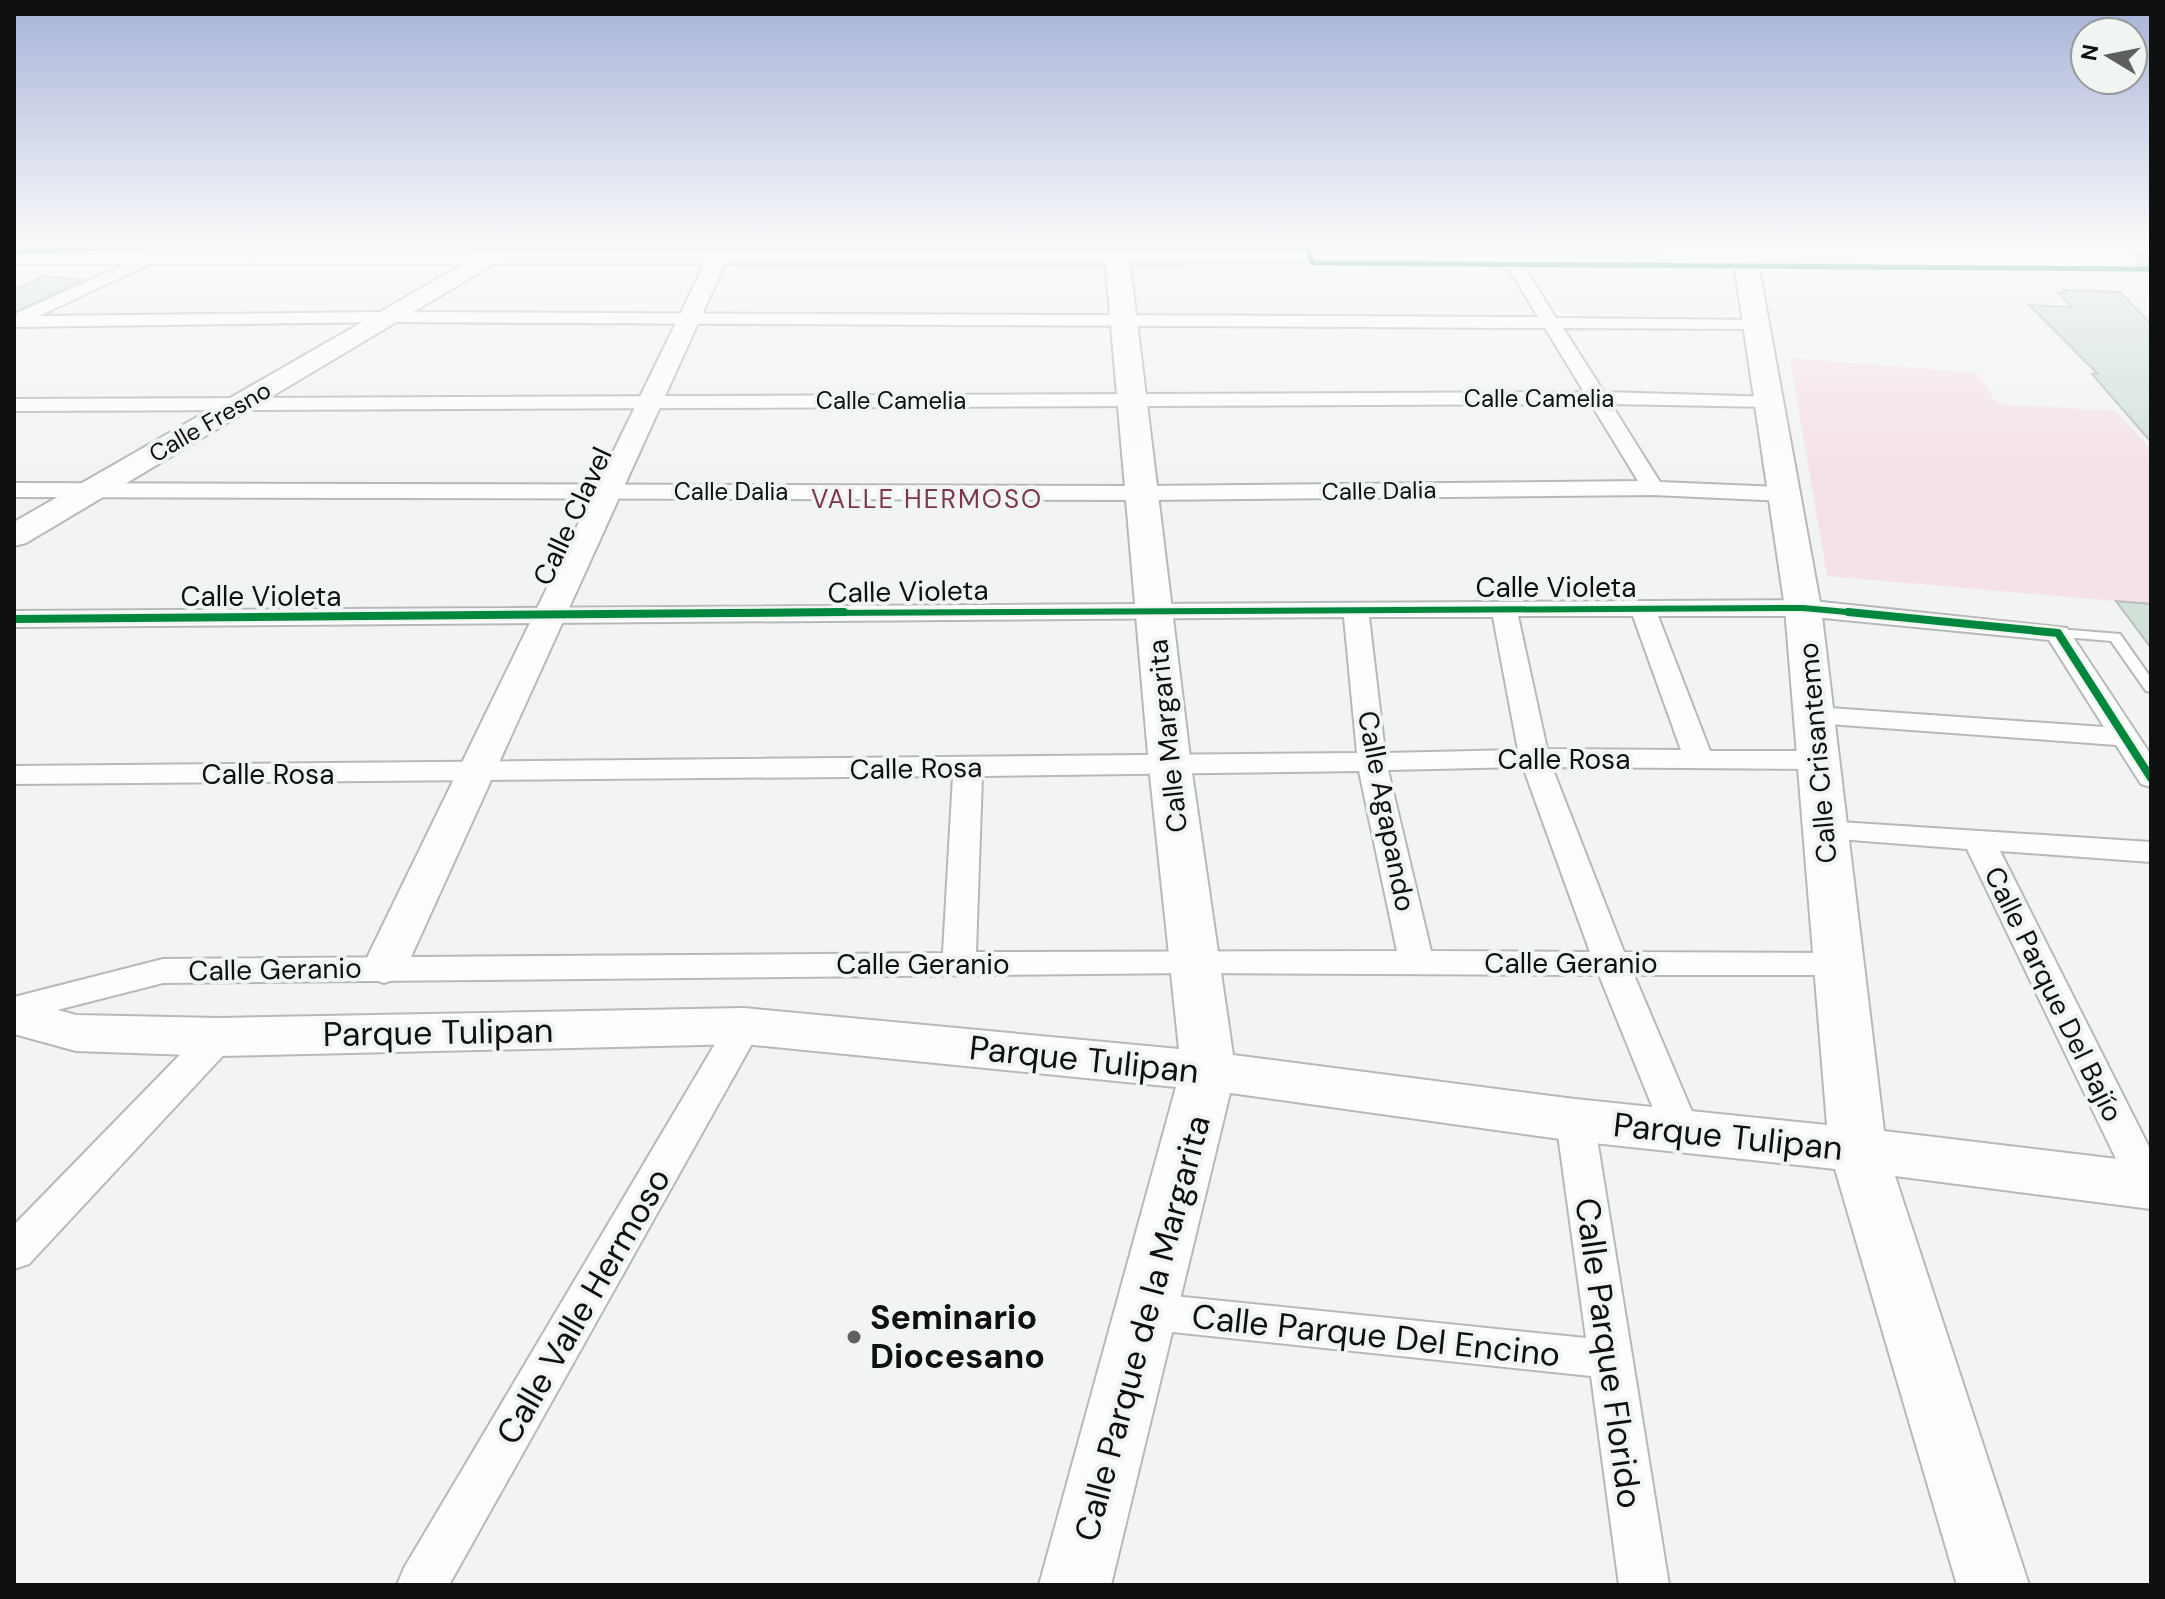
<svg xmlns="http://www.w3.org/2000/svg" width="2165" height="1599" font-family="'DM Sans',sans-serif">
	<style>
		.green { fill: #f5e2e7 }
		.building { fill: #d1e1d8; stroke: #bcbebd; stroke-width: 2 }
		.lines { fill: none; stroke-linecap: round; stroke-linejoin: round }
		.primary-tunnel { stroke: #d0d2d1; stroke-width: 26; stroke-dasharray: 26 13; stroke-linecap: butt }
		.service-casing { stroke: #b7b9b8; stroke-width: 4 }
		.minor-casing { stroke: #b7b9b8; stroke-width: 4 }
		.tertiary-casing { stroke: #b7b9b8; stroke-width: 4 }
		.secondary-casing { stroke: #b7b9b8; stroke-width: 4 }
		.primary-casing { stroke: #b7b9b8; stroke-width: 4 }
		.service { fill: #fdfdfd; fill-rule: evenodd }
		.minor { fill: #fdfdfd; fill-rule: evenodd }
		.tertiary { fill: #fdfdfd; fill-rule: evenodd }
		.secondary { fill: #fdfdfd; fill-rule: evenodd }
		.primary { fill: #fdfdfd; fill-rule: evenodd }
		.path-bridge { stroke: #dbdcdb; stroke-width: 3; stroke-dasharray: 2 4; stroke-linecap: butt }
		.cycleway-far2-casing { stroke: #f1f5f2; stroke-width: 8 }
		.cycleway-far1-casing { stroke: #f1f5f2; stroke-width: 10 }
		.cycleway-casing { stroke: #f1f5f2; stroke-width: 13 }
		.cycleway-far2 { stroke: #00873e; stroke-width: 5 }
		.cycleway-far1 { stroke: #00873e; stroke-width: 6 }
		.cycleway { stroke: #00873e; stroke-width: 8 }
		.poi-dot { fill: #5e605f; stroke: #f1f5f2; stroke-width: 3 }
		.labels { text-anchor: middle; stroke-width: 8; stroke-linejoin: round; paint-order: stroke }
		.far-street-label { font-size: 24px; fill: #0f1110; stroke: #f1f5f2 }
		.far-quarter-label { font-size: 26px; letter-spacing: 2px; fill: #7c374f; stroke: #f1f5f2 }
		.street-label { font-size: 28px; fill: #0f1110; stroke: #f1f5f2 }
		.near-street-label { font-size: 34px; fill: #0f1110; stroke: #f1f5f2 }
		.near-poi-label { font-size: 34px; font-weight: bold; fill: #0f1110; stroke: #f1f5f2; text-anchor: start }
	</style>
	<rect width="100%" height="100%" fill="#f2f4f3"/>
	<g class="green">
		<polygon points="158,246 1614,250 152,249"/>
		<polygon points="1790,358 1977,373 1997,404 2116,411 2151,450 2151,604 1827,576"/>
	</g>
	<g class="building">
		<polygon points="44,276 82,280 14,313 14,290"/>
		<polygon points="2063,290 2120,292 2151,324 2151,442 2092,374 2098,374 2029,305 2072,307 2058,293 2066,293"/>
		<polygon points="2116,601 2151,604 2151,648"/>
	</g>
	<g class="lines">
		<polyline class="primary-tunnel" points="2126,259 2151,259"/>
		<g class="service-casing">
			<polygon id="service" points="2058,629 2120,634 2151,678 2151,692 2146,691 2111,641 2053,636 2051,633 2053,630"/>
		</g>
		<g class="minor-casing">
			<g id="minor">
				<polygon points="152,252 158,254 160,257 158,260 39,316 386,312 1538,317 1502,257 1510,252 1516,254 1556,318 1762,320 1765,324 1762,328 1756,329 1563,328 1604,392 1776,397 1779,401 1769,407 1611,404 1660,482 1783,487 1794,494 1783,501 1653,495 1142,500 14,497 14,483 1142,486 1638,481 1591,404 14,411 14,399 1584,392 1545,328 386,322 14,327 17,313"/>
				<path d="M 1803,600 L 2067,628 L 2151,755 L 2151,787 L 2141,784 L 2116,745 L 1815,723 L 1805,721 L 1801,715 L 1805,709 L 1815,707 L 2104,727 L 2049,640 L 1803,616 L 1658,616 L 1710,751 L 1818,751 L 1828,754 L 1833,760 L 1828,766 L 1818,769 L 1552,767 L 1624,952 L 1837,953 L 1849,956 L 1854,964 L 1849,972 L 1837,975 L 1634,975 L 1701,1133 L 1696,1143 L 1682,1147 L 1668,1143 L 1663,1133 L 1599,975 L 1193,973 L 163,983 L 14,1021 L 14,997 L 163,959 L 943,953 L 953,776 L 14,784 L 14,766 L 1357,753 L 1344,617 L 14,627 L 14,611 ZM 1518,616 L 1633,616 L 1681,750 L 1547,749 ZM 1369,617 L 1493,617 L 1518,750 L 1385,753 ZM 1523,767 L 1590,952 L 1431,951 L 1388,770 ZM 1359,771 L 1397,951 L 976,952 L 982,776 Z"/>
				<polygon points="1824,821 2151,842 2151,862 2000,851 2151,1151 2151,1206 2137,1201 2131,1190 1967,849 1813,837 1809,830 1813,823"/>
				<polygon points="744,1014 757,1017 762,1026 449,1585 397,1585 404,1568 731,1017"/>
				<polygon points="219,1024 232,1028 237,1037 232,1046 29,1264 14,1269 14,1225 206,1028"/>
				<polygon points="1575,1106 1588,1110 1594,1120 1669,1585 1619,1585 1591,1376 1144,1329 1129,1324 1123,1311 1129,1298 1144,1293 1586,1338 1556,1120 1562,1110"/>
			</g>
		</g>
		<g class="tertiary-casing">
			<g id="tertiary">
				<polygon points="129,245 152,245 129,262 115,262 112,258"/>
				<polygon points="718,251 728,257 406,968 399,978 384,983 369,978 362,968 708,257"/>
			</g>
		</g>
		<g class="secondary-casing">
			<g id="secondary">
				<polygon points="1668,245 2151,245 2151,253 1723,252 1669,254 1665,249"/>
				<polygon points="1117,249 1125,251 1129,256 1191,766 1233,1055 1575,1099 1827,1125 1785,608 1734,263 1737,258 1755,258 1758,263 1821,608 1884,1131 2151,1163 2151,1209 1895,1176 2029,1585 1957,1585 1835,1169 1575,1141 1230,1093 1111,1585 1039,1585 1176,1087 744,1044 219,1056 76,1051 14,1034 14,998 76,1015 219,1018 744,1008 1179,1049 1149,766 1105,256 1109,251"/>
				<polygon points="488,250 497,252 500,257 497,262 26,543 14,546 14,522"/>
			</g>
		</g>
		<g class="primary-casing">
			<polygon id="primary" points="1622,249 2126,252 2135,254 2138,259 2135,264 2126,266 1622,263 14,264 14,250"/>
		</g>
		<use href="#service" class="service"/>
		<use href="#minor" class="minor"/>
		<use href="#tertiary" class="tertiary"/>
		<use href="#secondary" class="secondary"/>
		<use href="#primary" class="primary"/>
		<polyline class="path-bridge" points="1617,245 1631,263"/>
		<g class="cycleway-far2-casing">
			<g id="cycleway-far2">
				<polyline points="1307,248 1313,263 2151,269"/>
				<polyline points="14,252 164,245 1307,248 1306,245"/>
			</g>
		</g>
		<g class="cycleway-far1-casing">
			<polyline id="cycleway-far1" points="590,614 1803,608 1869,614"/>
		</g>
		<g class="cycleway-casing">
			<g id="cycleway">
				<polyline points="1848,612 2058,633 2151,778"/>
				<polyline points="14,619 844,612"/>
			</g>
		</g>
		<use href="#cycleway-far2" class="cycleway-far2"/>
		<use href="#cycleway-far1" class="cycleway-far1"/>
		<use href="#cycleway" class="cycleway"/>
	</g>
	<linearGradient id="sky" x2="0" y2="1"><stop stop-color="#a7b2d8"/><stop offset="0.52" stop-color="#f9fafa"/><stop offset="1" stop-color="#f9fafa" stop-opacity="0"/></linearGradient>
	<rect width="2165" height="469" fill="url(#sky)"/>
	<circle class="poi-dot" cx="854" cy="1337" r="8"/>
	<g class="labels">
		<g class="far-street-label">
			<text x="1539" y="407">Calle Camelia</text>
			<text x="891" y="409">Calle Camelia</text>
			<text transform="translate(210 422) rotate(-30)" y="8">Calle Fresno</text>
			<text transform="translate(1379 491) rotate(-1)" y="8">Calle Dalia</text>
			<text x="731" y="500">Calle Dalia</text>
		</g>
		<g class="far-quarter-label">
			<text x="927" y="508">VALLE HERMOSO</text>
		</g>
		<g class="street-label">
			<text transform="translate(572 516) rotate(-65)" y="10">Calle Clavel</text>
			<text x="1556" y="597">Calle Violeta</text>
			<text transform="translate(908 591) rotate(-1)" y="10">Calle Violeta</text>
			<text x="261" y="606">Calle Violeta</text>
			<text transform="translate(1167 736) rotate(-96)" y="10">Calle Margarita</text>
			<text transform="translate(1817 753) rotate(-95)" y="10">Calle Crisantemo</text>
			<text x="1564" y="769">Calle Rosa</text>
			<text transform="translate(916 768) rotate(-1)" y="10">Calle Rosa</text>
			<text x="268" y="784">Calle Rosa</text>
			<text transform="translate(1387 811) rotate(79)" y="10">Calle Agapando</text>
			<text x="1571" y="973">Calle Geranio</text>
			<text x="923" y="974">Calle Geranio</text>
			<text transform="translate(275 969) rotate(-1)" y="10">Calle Geranio</text>
			<text transform="translate(2054 994) rotate(64)" y="10">Calle Parque Del Bajío</text>
		</g>
		<g class="near-street-label">
			<text transform="translate(438 1032) rotate(-1)" y="12">Parque Tulipan</text>
			<text transform="translate(1084 1059) rotate(6)" y="12">Parque Tulipan</text>
			<text transform="translate(1728 1136) rotate(6)" y="12">Parque Tulipan</text>
			<text transform="translate(583 1306) rotate(-60)" y="12">Calle Valle Hermoso</text>
			<text transform="translate(1142 1328) rotate(-75)" y="12">Calle Parque de la Margarita</text>
			<text transform="translate(1376 1335) rotate(6)" y="12">Calle Parque Del Encino</text>
			<text transform="translate(1609 1353) rotate(82)" y="12">Calle Parque Florido</text>
		</g>
		<g class="near-poi-label">
			<text x="870" y="1329">Seminario<tspan x="870" dy="39">Diocesano</tspan></text>
		</g>
	</g>
	<rect width="2165" height="1599" fill="none" stroke="#0f1110" stroke-width="32"/>
	<g transform="translate(2109 56) rotate(280)"><circle r="38" fill="#f1f5f2" stroke="#979a98" stroke-width="2"/>
	<path d="M0-6L14 30L0 20L-14 30Z" fill="#5e605f"/>
	<text y="-12" font-size="22" font-weight="bold" text-anchor="middle" fill="#0f1110">N</text>
	</g>
</svg>
